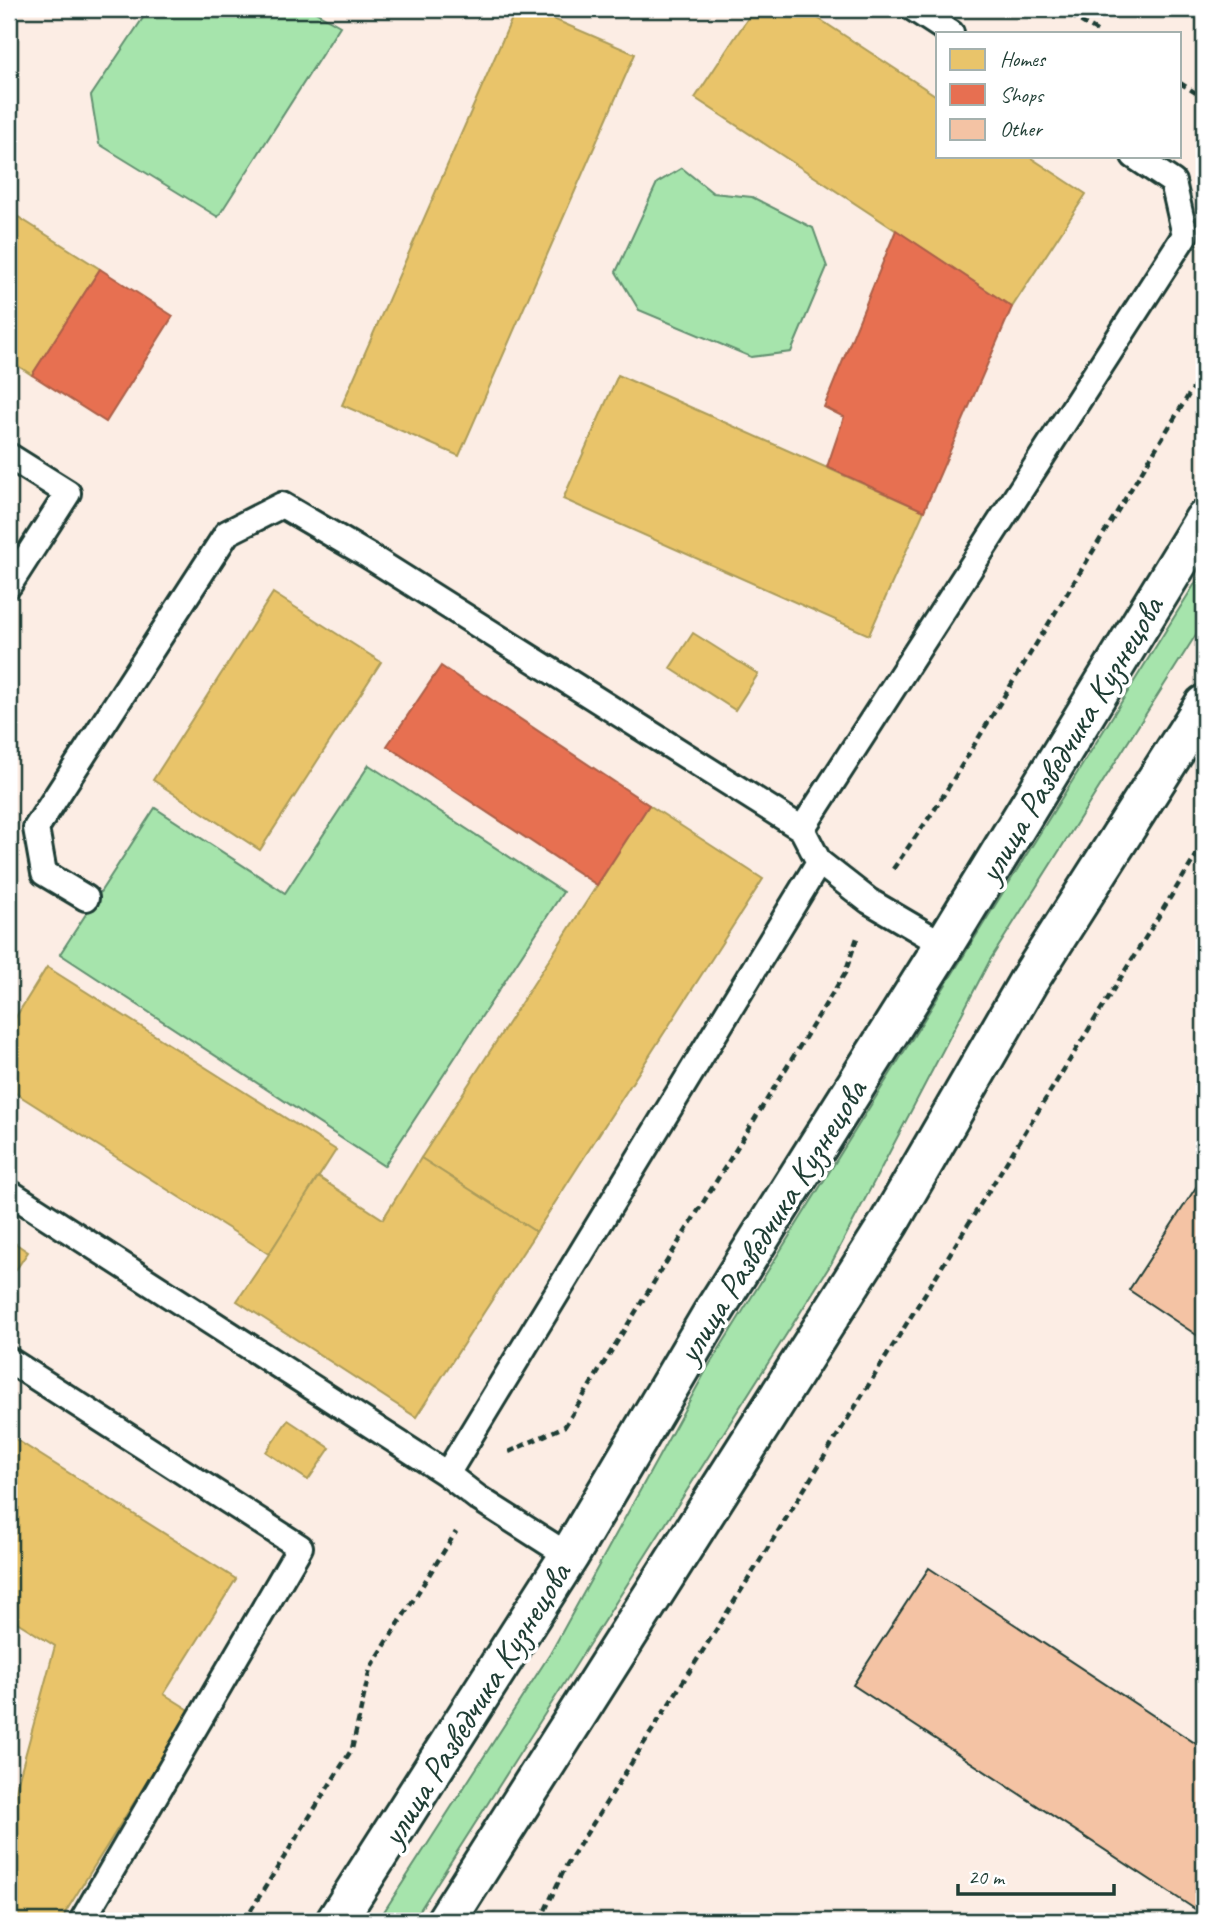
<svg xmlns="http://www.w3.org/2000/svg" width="1213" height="1930" font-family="Caveat,sans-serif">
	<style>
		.green { fill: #a6e4ac; stroke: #629070; stroke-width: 2 }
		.homes { fill: #e9c46a; stroke: #ac9c5a; stroke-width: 2 }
		.shops { fill: #e76f51; stroke: #ab6048; stroke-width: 2 }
		.building { fill: #f4c3a4; stroke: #1f3d34; stroke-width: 2 }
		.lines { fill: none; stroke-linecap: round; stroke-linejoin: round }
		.service-casing { stroke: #1f3d34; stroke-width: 30 }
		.secondary-casing { stroke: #1f3d34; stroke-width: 44 }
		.path { stroke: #1f3d34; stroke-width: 4.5; stroke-dasharray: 7 5; stroke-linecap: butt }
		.service { stroke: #fff; stroke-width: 24 }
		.secondary { stroke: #fff; stroke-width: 38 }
		.labels { text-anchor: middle; stroke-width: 7; stroke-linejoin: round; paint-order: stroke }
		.street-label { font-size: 35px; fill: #1f3d34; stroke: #fff }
	</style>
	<rect width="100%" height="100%" fill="#fcede4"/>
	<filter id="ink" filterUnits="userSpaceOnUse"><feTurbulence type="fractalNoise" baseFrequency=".0143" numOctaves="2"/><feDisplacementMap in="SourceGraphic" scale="14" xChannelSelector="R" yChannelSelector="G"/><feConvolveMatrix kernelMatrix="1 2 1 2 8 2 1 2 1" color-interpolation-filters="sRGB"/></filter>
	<g filter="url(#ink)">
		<g class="green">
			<polygon points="149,9 310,9 340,26 218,217 99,144 91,96"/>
			<polygon points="682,168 713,193 752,197 813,228 827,267 791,352 751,357 639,310 616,272 657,183"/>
			<polygon points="1204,569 1204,622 990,960 831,1264 413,1921 378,1921 550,1654 708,1367"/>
			<polygon points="369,765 563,892 384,1166 60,954 155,808 285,893"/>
		</g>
		<g class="homes">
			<polygon points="516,9 530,9 635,54 459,456 342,405"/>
			<polygon points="754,9 804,9 938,97 938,156 1028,156 1086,194 1012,307 695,98"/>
			<polygon points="9,211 100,269 32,375 9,360"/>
			<polygon points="618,375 924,511 869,635 563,499"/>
			<polygon points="273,593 381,662 260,850 153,780"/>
			<polygon points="693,633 758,674 735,710 670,668"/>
			<polygon points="649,805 763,879 536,1232 421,1158"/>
			<polygon points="47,967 336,1150 269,1254 9,1089 9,1028"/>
			<polygon points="421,1158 536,1232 416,1417 237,1301 269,1254 318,1177 383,1219"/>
			<polygon points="9,1239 28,1252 9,1280"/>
			<polygon points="288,1420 330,1448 308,1480 266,1452"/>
			<polygon points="9,1435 236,1579 164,1694 191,1711 60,1921 9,1921 9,1815 55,1646 9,1617"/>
		</g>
		<g class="shops">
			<polygon points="896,230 1012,307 924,511 827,467 844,417 824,407"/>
			<polygon points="100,269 173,316 106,422 32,375"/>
			<polygon points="441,666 649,805 597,885 387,746"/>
		</g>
		<g class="building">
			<polygon points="1204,1175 1204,1340 1129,1290"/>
			<polygon points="929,1568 1204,1749 1204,1915 853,1685"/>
		</g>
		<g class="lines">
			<g class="service-casing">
				<g id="service">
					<polyline points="914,9 951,33"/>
					<polyline points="9,456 68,493 9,585"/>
					<polyline points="819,862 869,901 944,945"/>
					<polyline points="86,898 44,873 36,828 227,533 282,505 369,556 802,829 1185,235 1173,182 1134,156"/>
					<polyline points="9,1192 447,1474 819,862 802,829"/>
					<polyline points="9,1360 300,1547 82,1921"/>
					<polyline points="447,1474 478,1498 569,1556"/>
				</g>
			</g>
			<g class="secondary-casing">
				<g id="secondary">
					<polyline points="336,1921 569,1556 712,1314 944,945 1204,520"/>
					<polyline points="446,1921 889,1223 1028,982 1204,705"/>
				</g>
			</g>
			<g class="path">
				<polyline points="1060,9 1100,33"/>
				<polyline points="1180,83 1204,98"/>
				<polyline points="893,869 935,809 1188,396 1204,373"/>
				<polyline points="509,1452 565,1426 845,973 857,938"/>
				<polyline points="244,1921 352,1749 370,1669 456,1532"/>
				<polyline points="540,1921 566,1866 756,1567 1204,843"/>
			</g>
			<use href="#service" class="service"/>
			<use href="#secondary" class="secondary"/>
		</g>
	</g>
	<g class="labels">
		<g class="street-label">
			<text transform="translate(1070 739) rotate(-59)" y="12">улица Разведчика Кузнецова</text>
			<text transform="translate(771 1221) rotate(-58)" y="12">улица Разведчика Кузнецова</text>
			<text transform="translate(475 1704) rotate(-58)" y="12">улица Разведчика Кузнецова</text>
		</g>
	</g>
	<rect width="1213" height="1930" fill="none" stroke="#fff" stroke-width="35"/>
	<rect x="18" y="18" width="1178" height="1895" fill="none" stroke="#1f3d34" stroke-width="2.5" filter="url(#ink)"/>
	<rect x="936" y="32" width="245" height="126" fill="#ffffff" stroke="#a5b1ae" stroke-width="2"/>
	<rect x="950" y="49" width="35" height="21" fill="#e9c46a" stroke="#a5b1ae" stroke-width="2"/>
	<text x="1000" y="66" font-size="21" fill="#1f3d34">Homes</text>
	<rect x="950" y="84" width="35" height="21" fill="#e76f51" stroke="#a5b1ae" stroke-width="2"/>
	<text x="1000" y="102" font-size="21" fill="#1f3d34">Shops</text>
	<rect x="950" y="119" width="35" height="21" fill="#f4c3a4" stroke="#a5b1ae" stroke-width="2"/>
	<text x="1000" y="136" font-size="21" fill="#1f3d34">Other</text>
	<path d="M958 1884v10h156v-10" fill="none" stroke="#1f3d34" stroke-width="3.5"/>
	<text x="968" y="1884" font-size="21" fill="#1f3d34" stroke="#ffffff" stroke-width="5" paint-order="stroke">20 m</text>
</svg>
